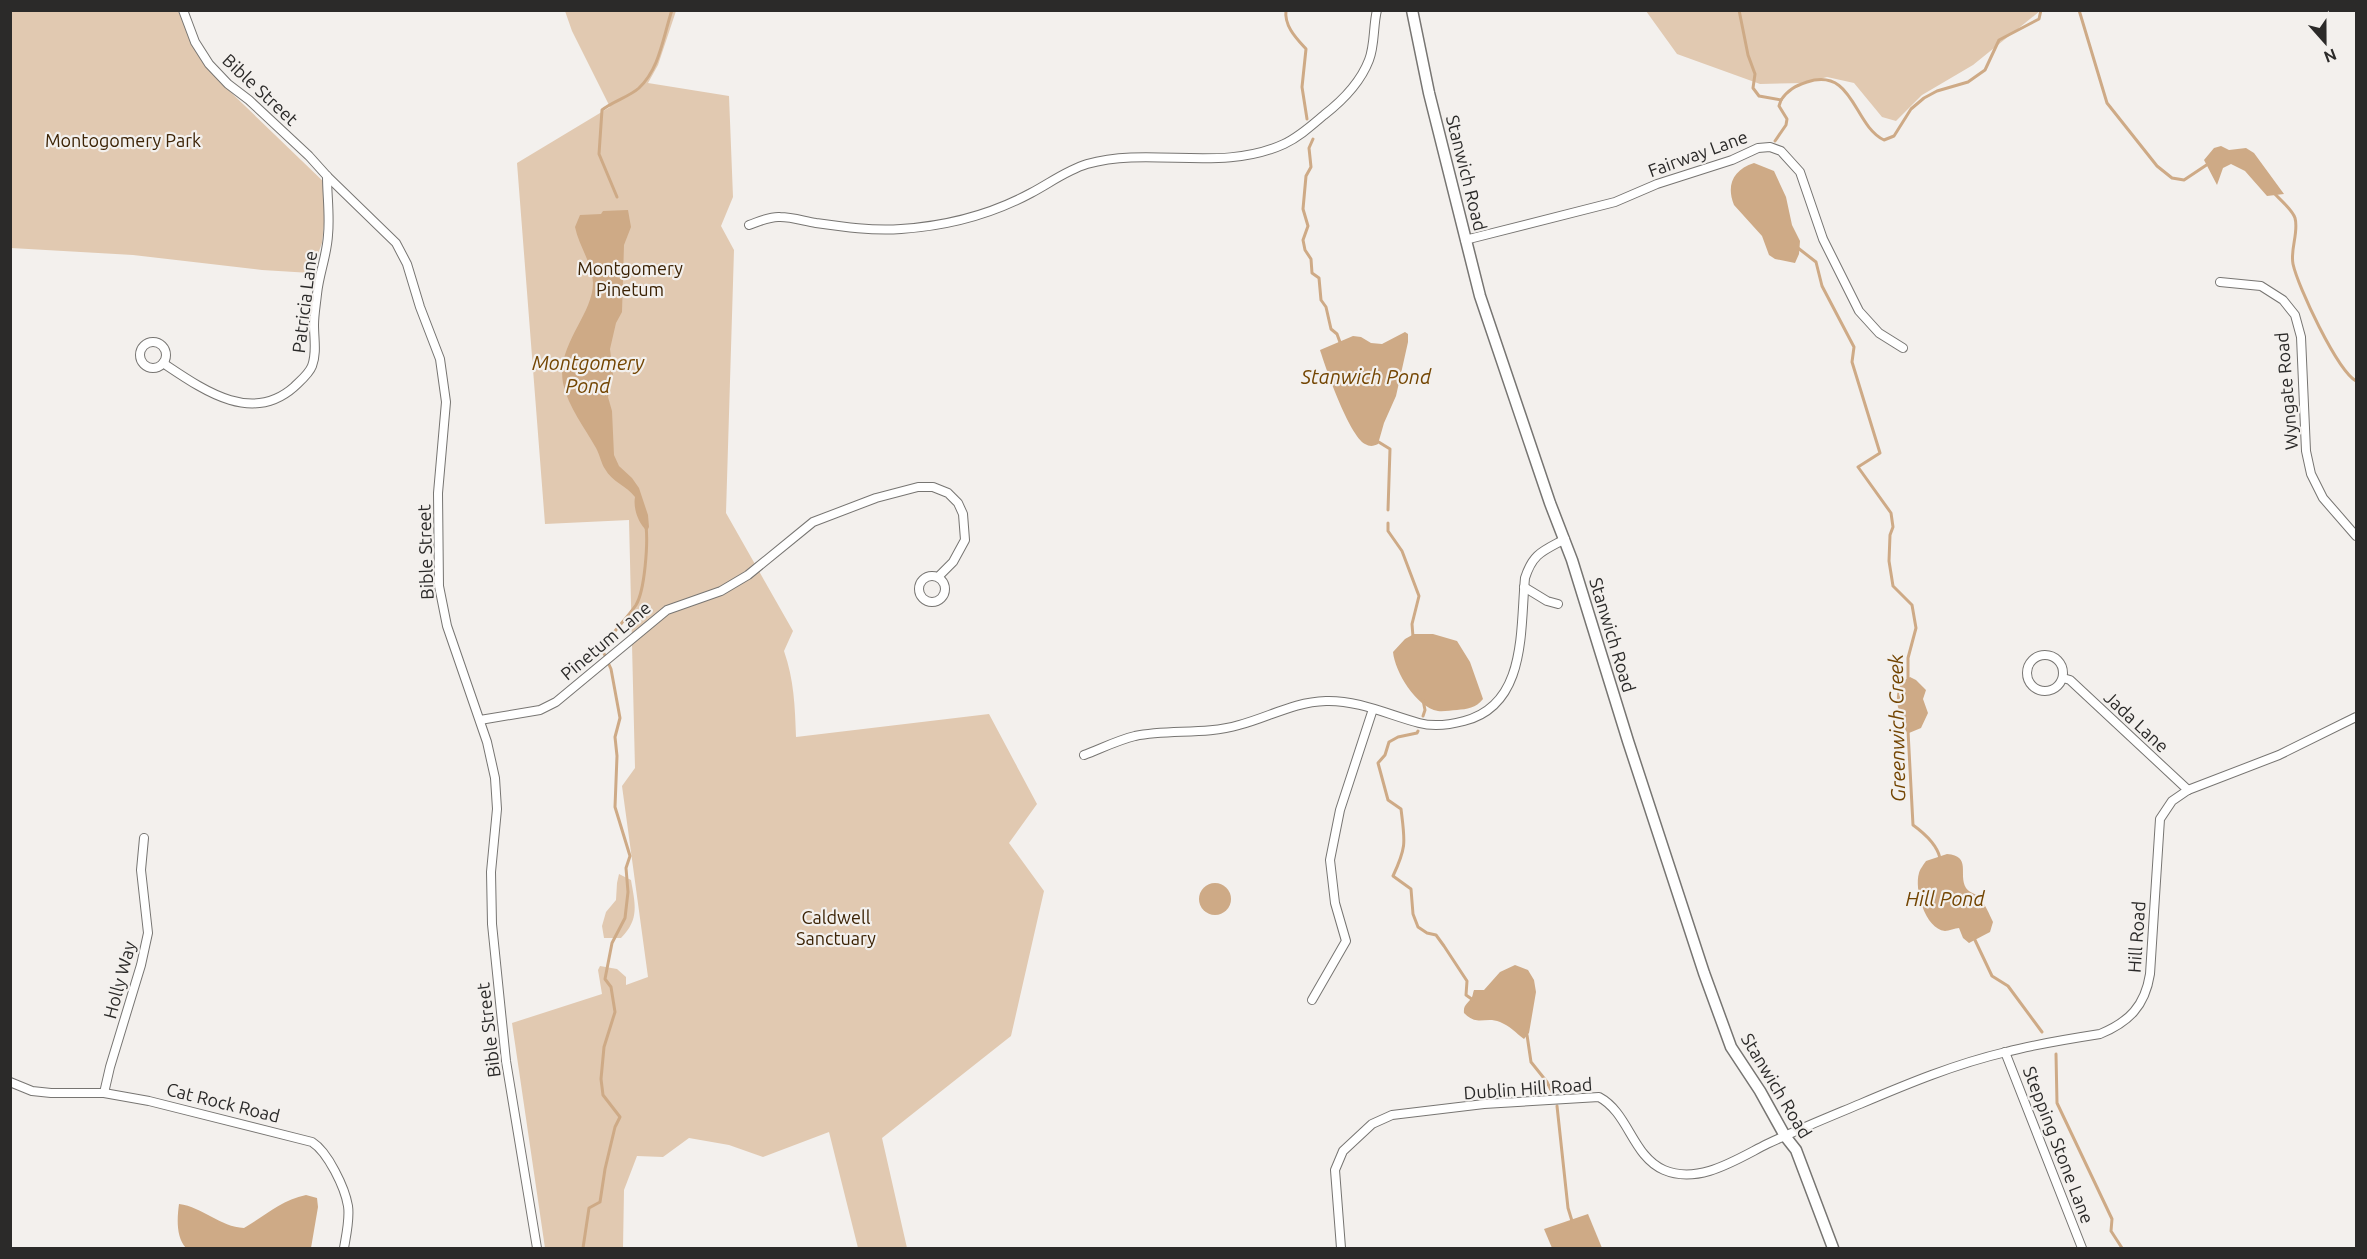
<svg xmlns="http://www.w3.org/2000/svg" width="2367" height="1259" font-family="Ubuntu,sans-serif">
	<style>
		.green { fill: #e1c9b1 }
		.water { fill: #ceaa86 }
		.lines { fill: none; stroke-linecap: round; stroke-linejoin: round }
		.stream { stroke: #ceaa86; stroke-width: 3 }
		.street-casing { stroke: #777572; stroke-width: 10 }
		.secondary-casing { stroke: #777572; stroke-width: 13 }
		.street { stroke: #fff; stroke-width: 8 }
		.secondary { stroke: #fff; stroke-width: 10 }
		.labels { text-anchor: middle; stroke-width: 4.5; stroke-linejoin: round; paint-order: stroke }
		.street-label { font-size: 18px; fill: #2b2a29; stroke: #f3f0ed }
		.park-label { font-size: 18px; fill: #3c2305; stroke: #f3f0ed }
		.water-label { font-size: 20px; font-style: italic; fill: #734502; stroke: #f3f0ed }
	</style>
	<rect width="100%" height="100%" fill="#f3f0ed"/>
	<g class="green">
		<polygon points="10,11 178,11 193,45 218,80 328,186 322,243 311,273 262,270 133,255 11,248"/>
		<path d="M 565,11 L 676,11 L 658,65 L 648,83 L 729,96 L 733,197 L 721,226 L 734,250 L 726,513 L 793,631 L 784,651 C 794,680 795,706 796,737 L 989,714 L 1037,804 L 1009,843 L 1044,891 L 1011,1036 L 882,1138 L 907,1248 L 858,1248 L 829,1132 L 763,1157 L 729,1145 L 689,1138 L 663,1157 L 637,1156 L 624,1190 L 623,1248 L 545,1248 L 512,1023 L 602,994 L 598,970 L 600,966 L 617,969 L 626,977 L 626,985 L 648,977 L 622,786 L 635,768 L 629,520 L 545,524 L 517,163 L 610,107 L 572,31 Z"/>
		<polygon points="1646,11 2040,11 1973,65 1922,95 1896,121 1882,117 1854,83 1827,77 1805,83 1760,84 1677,54"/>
		<path d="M 619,874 L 631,880 C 635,904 640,919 621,938 L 604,938 L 602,926 L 606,912 L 616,900 L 617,883 Z"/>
	</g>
	<g class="water">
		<polygon points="2221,146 2229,150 2246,148 2254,153 2284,194 2267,196 2245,171 2231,164 2223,168 2217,185 2204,160 2214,148"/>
		<path d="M 1754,163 L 1774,171 L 1786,197 L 1792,225 L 1800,241 L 1799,254 L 1795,263 L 1775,259 L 1769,255 L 1762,236 L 1734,205 C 1726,185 1733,170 1754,163 Z"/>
		<path d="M 628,210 L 631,227 L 624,245 L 622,312 L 616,323 L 610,349 L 613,374 L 608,397 L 612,411 L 614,455 L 619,466 L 632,478 L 639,488 L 648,515 L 649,527 L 647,531 C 638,523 633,508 635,497 C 627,486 612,482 605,469 C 601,463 600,455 596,448 C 585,428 568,407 563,383 C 556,345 593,315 593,283 C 592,263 579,246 575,227 L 580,215 L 601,214 L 603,211 Z"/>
		<path d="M 1405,332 L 1408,334 L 1408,342 L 1396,396 L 1384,423 L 1378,444 C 1374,446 1370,447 1365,444 C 1349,435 1326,369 1320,350 L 1353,336 L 1361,337 L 1371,343 L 1382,344 Z"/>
		<path d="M 1414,634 L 1433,634 L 1457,641 L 1470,662 L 1482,696 L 1483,699 C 1476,708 1467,709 1457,710 C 1451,710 1443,712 1438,711 C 1416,707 1395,672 1393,652 L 1405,639 Z"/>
		<path d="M 1910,677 L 1916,680 L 1926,690 L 1923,699 L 1928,713 L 1921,728 L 1909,733 L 1906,731 C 1899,712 1888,688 1910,677 Z"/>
		<path d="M 1947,854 C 1972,856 1958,874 1966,888 C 1970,893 1974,893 1978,896 C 1985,903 1989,914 1993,922 L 1990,932 L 1969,943 L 1963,938 L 1959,928 C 1955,928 1949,931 1945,931 C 1925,929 1914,889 1919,873 C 1920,869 1924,864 1926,861 Z"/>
		<circle cx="1215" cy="899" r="16"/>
		<path d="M 1515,965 L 1528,970 L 1534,980 L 1536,992 L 1529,1033 L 1524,1039 C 1516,1033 1510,1026 1500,1022 C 1485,1016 1478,1027 1464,1013 C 1463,1004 1469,1003 1472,997 C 1473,995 1473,992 1474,990 L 1484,990 L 1500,972 Z"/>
		<path d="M 306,1195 L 317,1198 L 318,1207 L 311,1248 L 186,1248 C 176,1237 177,1219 179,1204 C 203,1207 220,1227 244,1228 C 265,1216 281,1200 306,1195 Z"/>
		<polygon points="1588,1214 1602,1248 1552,1248 1544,1229"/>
	</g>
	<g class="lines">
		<g class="stream">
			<path d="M 1286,10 C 1284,26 1296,38 1306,49 L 1302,87 L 1307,119"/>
			<polyline points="1739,10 1748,55 1755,74 1753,88 1759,96 1781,100"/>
			<polyline points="2079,10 2107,103 2157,166 2172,178 2184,180 2208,164"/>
			<path d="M 1781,100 C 1788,90 1795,86 1807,82 C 1854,67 1853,125 1884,140 L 1894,136 L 1911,109 L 1924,98 L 1937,91 L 1968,82 L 1985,70 L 1999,40 L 2039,19 L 2041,10"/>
			<polyline points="1313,139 1309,148 1311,167 1306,176 1303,209 1308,226 1303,240 1305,250 1311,259 1312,273 1319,278 1321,300 1326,307 1331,329 1337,334 1341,345"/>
			<polyline points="1775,141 1786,125 1787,119 1779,106 1781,100"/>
			<path d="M 2274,193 C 2280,200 2292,209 2295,218 C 2299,232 2290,249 2293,264 C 2298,287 2337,370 2356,381"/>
			<path d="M 617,197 L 599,154 L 602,110 C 613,101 629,97 639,88 C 660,68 663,37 672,10"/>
			<polyline points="1798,248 1816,262 1822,286 1854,347 1852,362 1880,453 1858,467 1891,513 1893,527 1890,535 1889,561 1893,586 1912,605 1916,628 1908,658 1908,680"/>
			<polyline points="1377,441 1390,449 1388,510"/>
			<polyline points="1388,523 1388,531 1402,551 1419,596 1412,624 1413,637"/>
			<polyline points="1423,716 1425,710 1423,700"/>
			<path d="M 1418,731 L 1417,733 L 1398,737 L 1389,742 L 1385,755 L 1378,763 L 1388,800 L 1401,809 C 1405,842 1407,846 1393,876 L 1411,889 L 1413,914 L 1418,927 L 1427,933 L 1436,935 L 1444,946 L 1467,981 L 1466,995 L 1473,1000"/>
			<path d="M 1908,731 L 1913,825 C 1924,833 1937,845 1940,858"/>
			<polyline points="1974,938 1992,976 2008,986 2042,1032"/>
			<polyline points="1527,1035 1531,1062 1547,1082 1553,1094"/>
			<polyline points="2056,1054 2057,1103 2112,1219 2111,1231 2122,1248"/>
			<polyline points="1557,1106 1568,1208 1572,1221"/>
			<path d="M 583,1248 L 589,1208 L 600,1202 L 605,1169 L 615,1127 L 620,1117 L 603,1095 L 601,1079 L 604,1047 L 615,1012 L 611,987 L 605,979 L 612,943 L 625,918 L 628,892 L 626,868 L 630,856 L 615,807 L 617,756 L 615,737 L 620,718 L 611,669 L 602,649 C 611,633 625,621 636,605 C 645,590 648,543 646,526"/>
		</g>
		<g class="street-casing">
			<g id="street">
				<polyline points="183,10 195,42 209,64 228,84 249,100 309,156 327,176 396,243 407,264 420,307 440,359 446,402 438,493 439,586 447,626 487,742 495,778 497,809 491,872 492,924 506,1061 537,1248"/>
				<path d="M 749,225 C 758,222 770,216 780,217 C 792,217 804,221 816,223 C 844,227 872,231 901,229 C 946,226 992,214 1031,193 C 1050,183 1067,170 1087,164 C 1152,146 1221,173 1284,144 C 1299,137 1311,126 1324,115 C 1342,101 1361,81 1369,60 C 1375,45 1373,26 1377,10"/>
				<polyline points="1465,240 1615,202 1657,184 1732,160 1758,148 1770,147 1781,151 1800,172 1823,239 1859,311 1879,333 1903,348"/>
				<polyline points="2220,282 2261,286 2283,300 2295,315 2301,337 2306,451 2311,474 2323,498 2356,536"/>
				<circle cx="153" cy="355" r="13"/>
				<path d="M 163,363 C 202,389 251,425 294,387 C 300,381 309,374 312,366 C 317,353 314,339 314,325 C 314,315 316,304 317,294 C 319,274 327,255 328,235 C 330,216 327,195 327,176"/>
				<circle cx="932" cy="589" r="13"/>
				<polyline points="1524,587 1547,601 1558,604"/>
				<circle cx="2045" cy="673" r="18"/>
				<polyline points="2063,678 2070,680 2188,790"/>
				<polyline points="480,720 540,710 556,702 667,610 721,591 748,575 813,522 876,498 918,487 933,487 948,493 958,503 963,514 965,540 953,562 938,577"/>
				<path d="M 1084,755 C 1100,749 1118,740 1135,736 C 1169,729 1205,735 1239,725 C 1270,717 1293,702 1326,701 C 1358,700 1389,715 1419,723 C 1434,727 1449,725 1464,721 C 1527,705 1520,630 1525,578 C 1533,553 1543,551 1565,539"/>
				<polyline points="1312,1000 1346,941 1335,903 1330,860 1340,810 1373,709"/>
				<polyline points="2005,1052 2082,1248"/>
				<path d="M 10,1082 L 32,1091 L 51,1093 L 104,1093 L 149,1101 L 312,1142 C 328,1152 345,1188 348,1206 C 350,1219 346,1236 344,1248"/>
				<polyline points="104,1093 110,1067 141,965 148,933 141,870 144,838"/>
				<path d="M 1341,1248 L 1335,1170 L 1343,1151 L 1372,1124 L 1392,1115 L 1484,1104 L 1599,1097 C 1629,1113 1632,1156 1664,1170 C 1699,1185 1737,1159 1767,1144 C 1797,1130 1829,1117 1860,1104 C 1907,1084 1955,1064 2006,1052 C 2036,1044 2068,1039 2100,1034 C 2129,1022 2145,1006 2150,974 L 2160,819 L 2172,801 L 2188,790 L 2279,755 L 2356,717"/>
			</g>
		</g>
		<g class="secondary-casing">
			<polyline id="secondary" points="1412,10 1429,93 1480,296 1550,503 1572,560 1628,741 1704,973 1731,1047 1760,1091 1785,1136 1796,1150 1833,1248"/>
		</g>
		<use href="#street" class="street"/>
		<use href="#secondary" class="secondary"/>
	</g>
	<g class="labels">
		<g class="street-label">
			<text transform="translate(260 90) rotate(43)" y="6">Bible Street</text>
			<text transform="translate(1698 154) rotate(-20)" y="6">Fairway Lane</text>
			<text transform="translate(1466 173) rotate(76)" y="6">Stanwich Road</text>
			<text transform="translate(305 302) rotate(-83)" y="6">Patricia Lane</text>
			<text transform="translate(2287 391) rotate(-95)" y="6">Wyngate Road</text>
			<text transform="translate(426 552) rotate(-92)" y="6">Bible Street</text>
			<text transform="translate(1612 635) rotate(73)" y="6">Stanwich Road</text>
			<text transform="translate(606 641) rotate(-40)" y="6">Pinetum Lane</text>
			<text transform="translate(2136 722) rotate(43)" y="6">Jada Lane</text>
			<text transform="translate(2137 937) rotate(-86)" y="6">Hill Road</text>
			<text transform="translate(120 980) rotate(-75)" y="6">Holly Way</text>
			<text transform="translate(489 1030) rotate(-97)" y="6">Bible Street</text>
			<text transform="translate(1776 1086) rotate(59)" y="6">Stanwich Road</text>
			<text transform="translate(1528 1089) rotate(-4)" y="6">Dublin Hill Road</text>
			<text transform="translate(223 1103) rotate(14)" y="6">Cat Rock Road</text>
			<text transform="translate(2058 1145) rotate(69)" y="6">Stepping Stone Lane</text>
		</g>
		<g class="park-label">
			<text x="123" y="147">Montogomery Park</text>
			<text x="630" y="275">Montgomery<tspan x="630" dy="21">Pinetum</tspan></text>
			<text x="836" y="924">Caldwell<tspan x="836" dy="21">Sanctuary</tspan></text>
		</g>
		<g class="water-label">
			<text x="588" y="370">Montgomery<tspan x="588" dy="23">Pond</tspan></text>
			<text x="1366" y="384">Stanwich Pond</text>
			<text transform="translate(1897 728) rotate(-91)" y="7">Greenwich Creek</text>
			<text x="1945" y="906">Hill Pond</text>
		</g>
	</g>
	<rect width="2367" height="1259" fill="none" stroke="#2b2a29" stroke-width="24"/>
	<g transform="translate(2325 42) rotate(159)" stroke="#f3f0ed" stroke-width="4.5" paint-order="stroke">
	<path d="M0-4.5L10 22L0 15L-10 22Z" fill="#2b2a29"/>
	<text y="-9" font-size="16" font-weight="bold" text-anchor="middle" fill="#2b2a29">N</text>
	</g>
</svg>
